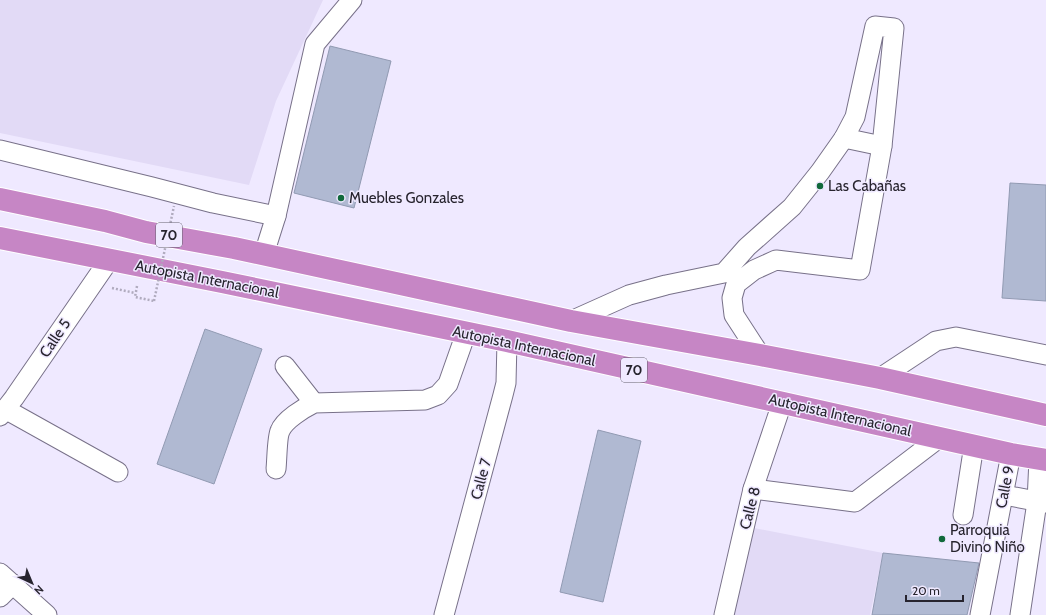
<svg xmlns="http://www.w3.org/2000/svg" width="1046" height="615" font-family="Cabin,sans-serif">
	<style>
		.built { fill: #e2daf6 }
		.building { fill: #b0b9d2; stroke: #919ab2 }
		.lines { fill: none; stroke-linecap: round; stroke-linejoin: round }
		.minor-casing { stroke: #787189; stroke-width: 21 }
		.highway-casing { stroke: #fff; stroke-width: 24 }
		.path { stroke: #b0abbe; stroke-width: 2.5; stroke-dasharray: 2 2; stroke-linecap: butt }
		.minor { stroke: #fff; stroke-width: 19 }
		.highway { stroke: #c686c5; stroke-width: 22 }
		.path-bridge { stroke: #b0abbe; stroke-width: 2.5; stroke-dasharray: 2 2; stroke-linecap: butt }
		.poi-dot { fill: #11693b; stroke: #efe9ff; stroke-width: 1.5 }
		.labels { text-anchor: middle; stroke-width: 3; stroke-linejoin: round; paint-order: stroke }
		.shield { fill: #efe9ff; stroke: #635f6d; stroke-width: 1 }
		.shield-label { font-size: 14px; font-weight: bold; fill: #27242e }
		.poi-label { font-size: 15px; fill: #27242e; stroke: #efe9ff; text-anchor: start }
		.street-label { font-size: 15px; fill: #27242e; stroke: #efe9ff }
	</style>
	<rect width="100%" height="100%" fill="#efe9ff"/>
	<g class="built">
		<polygon points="0,0 323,0 276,101 249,185 0,133"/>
		<polygon points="744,526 883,553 870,615 726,615"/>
	</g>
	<g class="building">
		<polygon points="330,46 391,61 354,208 294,193"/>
		<polygon points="1010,183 1046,185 1046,301 1002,298"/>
		<polygon points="205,329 262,349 214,484 157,464"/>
		<polygon points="598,430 641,441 603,602 560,592"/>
		<polygon points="883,553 979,563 967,615 872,615"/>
	</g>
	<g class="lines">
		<g class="minor-casing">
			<g id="minor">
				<polyline points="844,138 882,146"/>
				<polyline points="0,150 152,187 213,203 276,216"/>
				<polyline points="264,254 276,216 315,44 352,0"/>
				<polyline points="571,321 629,295 666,285 724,273 747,247 792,207 820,172 844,138 855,117 875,26 894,28 882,146 860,270 776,260 754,270 736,284 732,298 734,315 760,355"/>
				<polyline points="285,366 314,403"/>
				<polyline points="880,378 936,341 956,337 1046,355"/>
				<polyline points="5,409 118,472"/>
				<polyline points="0,416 14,398 109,260"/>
				<path d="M 276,469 C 277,460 277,437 280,431 C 284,420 304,408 314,403 L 425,400 L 438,395 L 448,384 L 466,333"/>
				<polyline points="753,489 855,502 939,438"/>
				<polyline points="1004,495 1046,503"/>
				<polyline points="963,515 974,445"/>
				<polyline points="0,573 47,615"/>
				<polyline points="0,597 13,584"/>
				<polyline points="444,615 503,395 506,383 507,341"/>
				<polyline points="724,615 753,489 782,403"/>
				<polyline points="980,615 1011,454"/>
				<polyline points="1020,615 1037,502 1039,459"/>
			</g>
		</g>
		<g class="highway-casing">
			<g id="highway">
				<polyline points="0,199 105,221 146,232 234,248 571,321 760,355 880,378 1046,415"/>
				<polyline points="0,238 222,282 507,341 1011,454 1046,460"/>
			</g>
		</g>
		<g class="path">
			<polyline points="137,286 135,297 154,301"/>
			<polyline points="112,288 135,293"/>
		</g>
		<use href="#minor" class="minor"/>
		<use href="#highway" class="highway"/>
		<polyline class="path-bridge" points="154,301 174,206"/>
	</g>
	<g class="poi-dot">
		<circle cx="820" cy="186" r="4"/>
		<circle cx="341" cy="198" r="4"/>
		<circle cx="942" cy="539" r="4"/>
	</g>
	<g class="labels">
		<g class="shield">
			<rect x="156" y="223" width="26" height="24" rx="3"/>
			<rect x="621" y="358" width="26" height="24" rx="3"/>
		</g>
		<g class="shield-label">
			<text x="169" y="240">70</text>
			<text x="634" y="375">70</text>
		</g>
		<g class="poi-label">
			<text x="828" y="191">Las Cabañas</text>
			<text x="349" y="203">Muebles Gonzales</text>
			<text x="950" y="535">Parroquia<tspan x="950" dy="17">Divino Niño</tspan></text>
		</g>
		<g class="street-label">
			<text transform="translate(207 279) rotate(11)" y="5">Autopista Internacional</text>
			<text transform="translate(55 338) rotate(-56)" y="5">Calle 5</text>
			<text transform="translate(524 346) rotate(12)" y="5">Autopista Internacional</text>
			<text transform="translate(840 415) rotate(13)" y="5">Autopista Internacional</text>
			<text transform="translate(481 479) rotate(-75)" y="5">Calle 7</text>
			<text transform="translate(1005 487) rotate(-79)" y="5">Calle 9</text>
			<text transform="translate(750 508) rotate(-76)" y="5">Calle 8</text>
		</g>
	</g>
	<g transform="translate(32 583) rotate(136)" stroke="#efe9ff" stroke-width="3" paint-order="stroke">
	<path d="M0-3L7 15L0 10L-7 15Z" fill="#27242e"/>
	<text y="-6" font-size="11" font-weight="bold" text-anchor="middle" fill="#27242e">N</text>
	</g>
	<path d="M906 595v6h57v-6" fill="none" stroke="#27242e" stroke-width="2"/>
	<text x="912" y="595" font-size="12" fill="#27242e" stroke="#efe9ff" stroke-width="3" paint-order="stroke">20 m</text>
</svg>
